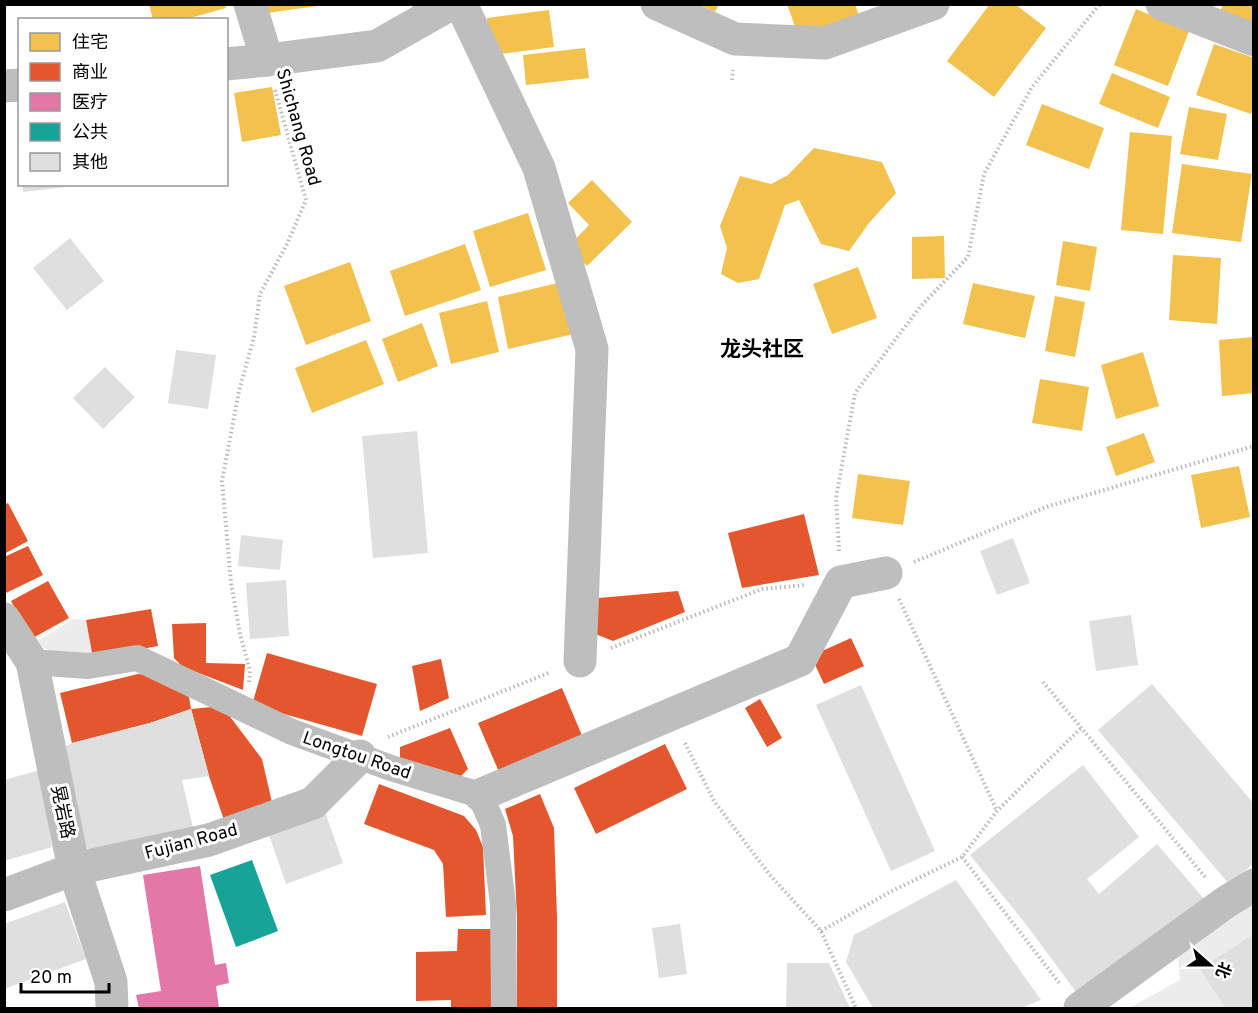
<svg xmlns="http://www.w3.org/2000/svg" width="1258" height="1013" font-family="Overpass,'Noto Sans SC',sans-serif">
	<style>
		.green { fill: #ececec }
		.homes { fill: #f2c14e }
		.shops { fill: #e4572e }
		.health { fill: #e377a8 }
		.public { fill: #17a398 }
		.building { fill: #dfdfdf }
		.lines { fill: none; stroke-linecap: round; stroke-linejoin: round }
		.path { stroke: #b9b9b9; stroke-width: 4; stroke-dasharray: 1.5 3; stroke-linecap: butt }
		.pedestrian { stroke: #bebebe; stroke-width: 26 }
		.minor { stroke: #bebebe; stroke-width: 33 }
		.labels { text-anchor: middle; stroke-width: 6; stroke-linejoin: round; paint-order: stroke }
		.street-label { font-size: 18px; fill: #000; stroke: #fff }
		.quarter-label { font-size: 21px; font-weight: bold; fill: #000; stroke: #fff }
	</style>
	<rect width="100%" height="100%" fill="#fff"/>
	<g class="green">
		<path d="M 73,619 L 86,620 L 93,658 C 74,656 50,658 38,641 Z"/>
		<polygon points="1253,897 1253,1008 1129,1008 1180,980 1177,946"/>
	</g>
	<g class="homes">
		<polygon points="149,4 225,4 226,8 183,20 153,20"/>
		<polygon points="258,4 317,4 317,6 260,14"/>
		<polygon points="698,4 719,4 715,12"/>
		<polygon points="787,4 855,4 859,16 799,38"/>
		<polygon points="990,4 1015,4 1046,28 994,97 947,61"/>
		<polygon points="1223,4 1254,4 1254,24 1220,12"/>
		<polygon points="1136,9 1189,31 1168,86 1114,65"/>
		<polygon points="549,10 554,47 492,55 487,18"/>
		<polygon points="1214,44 1254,58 1254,106 1251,114 1196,95"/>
		<polygon points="585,48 589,78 526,85 523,55"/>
		<polygon points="1112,73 1170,97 1158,128 1099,104"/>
		<polygon points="272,87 281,135 242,142 234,93"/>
		<polygon points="1042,104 1104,128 1089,169 1026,145"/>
		<polygon points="1189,107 1227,114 1218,160 1180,154"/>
		<polygon points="1130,132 1172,136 1163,234 1121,230"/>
		<polygon points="814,148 882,162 896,193 869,223 849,251 821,244 799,200 785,205 759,279 738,283 721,274 727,248 720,226 740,176 771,184 788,175"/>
		<polygon points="1182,164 1252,174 1241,242 1172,233"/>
		<polygon points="592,180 632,222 587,266 568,247 589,225 568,203"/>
		<polygon points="528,213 546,270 490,287 473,231"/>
		<polygon points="944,236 945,278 912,279 912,237"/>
		<polygon points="1063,241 1097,247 1090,291 1056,285"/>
		<polygon points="465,244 481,290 405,316 390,271"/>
		<polygon points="1173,255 1221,258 1217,324 1169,320"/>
		<polygon points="350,262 371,321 306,345 284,286"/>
		<polygon points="858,267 877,318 832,334 813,284"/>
		<polygon points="562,282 574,334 508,349 498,297"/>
		<polygon points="973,283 1035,296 1025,338 963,324"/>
		<polygon points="1055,296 1085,302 1075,357 1045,351"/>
		<polygon points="487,301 499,352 451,364 439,313"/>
		<polygon points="422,323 438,366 398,382 382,339"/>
		<polygon points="1254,337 1254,393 1222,396 1219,340"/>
		<polygon points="366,340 384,384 312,413 295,368"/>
		<polygon points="1143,352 1159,406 1116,419 1101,365"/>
		<polygon points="1040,379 1089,387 1082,431 1032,423"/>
		<polygon points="1144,433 1155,462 1116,476 1106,447"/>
		<polygon points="1239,466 1250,517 1201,528 1191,475"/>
		<polygon points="858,474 910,481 903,525 852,518"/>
	</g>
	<g class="shops">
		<polygon points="8,503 28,541 4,554 4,505"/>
		<polygon points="804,514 819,575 742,588 728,533"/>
		<polygon points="28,546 43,575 4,594 4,557"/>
		<polygon points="48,581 69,618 31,639 11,601"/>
		<polygon points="678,591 685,612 613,641 588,631 587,599"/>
		<polygon points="151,609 158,646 93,658 86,620"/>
		<polygon points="206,623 206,663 245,664 243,690 183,667 174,658 172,624"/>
		<polygon points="851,638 864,666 824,684 811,656"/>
		<polygon points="267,653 377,684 362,736 252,705"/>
		<polygon points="441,659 449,698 420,711 412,666"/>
		<polygon points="138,674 149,675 188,691 191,709 150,723 72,743 60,693"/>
		<polygon points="562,688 586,745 499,772 478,723"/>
		<polygon points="760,699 782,738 767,747 745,708"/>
		<polygon points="222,706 262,759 274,811 224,820 209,776 191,709"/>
		<polygon points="450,728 468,769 460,777 400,758 400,747"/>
		<polygon points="665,744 687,789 596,834 574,788"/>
		<polygon points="379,784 464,816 476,830 483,847 486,915 446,917 443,864 434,850 364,824"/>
		<polygon points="540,794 554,828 557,918 557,1008 517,1008 517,918 513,836 505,809"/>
		<polygon points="458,929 492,929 492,1008 451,1008 451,1000 416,1001 416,952 457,951"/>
	</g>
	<polygon class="health" points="200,866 215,965 226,963 229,983 216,986 219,1008 139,1008 136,995 161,991 143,875"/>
	<polygon class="public" points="252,860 278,931 236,947 210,875"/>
	<g class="building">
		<polygon points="22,184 74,184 74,186 23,192"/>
		<polygon points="70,238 104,281 67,310 33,268"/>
		<polygon points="176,350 216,355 208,409 168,403"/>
		<polygon points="105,367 135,397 103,429 73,398"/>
		<polygon points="417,431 428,553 373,558 362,436"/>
		<polygon points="241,535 283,540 280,570 238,566"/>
		<polygon points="1013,538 1030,583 997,595 980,551"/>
		<polygon points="286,580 289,636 250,639 246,583"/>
		<polygon points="1131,615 1138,665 1096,671 1089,621"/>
		<polygon points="1152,684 1254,804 1254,863 1229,884 1098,730"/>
		<polygon points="861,685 935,851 891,871 816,705"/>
		<polygon points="191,709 209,776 182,780 193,828 93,851 82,845 77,799 64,747 72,743 150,723"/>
		<polygon points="1083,765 1139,837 1087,879 1099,894 1157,844 1204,899 1079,996 1028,927 970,855"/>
		<polygon points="40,770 52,847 4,861 4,780"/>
		<polygon points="325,812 343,863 286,884 268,832"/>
		<polygon points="956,880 1041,1000 1021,1008 873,1008 846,962 854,935"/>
		<polygon points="65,902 86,959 4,989 4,924"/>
		<polygon points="680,924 687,974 659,978 652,928"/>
		<polygon points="1254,934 1254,1008 1223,1008 1225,1007 1200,969"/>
		<polygon points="787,963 829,963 850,1008 786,1008"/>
	</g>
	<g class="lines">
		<g class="path">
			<polyline points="732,80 733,70"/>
			<polyline points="839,551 836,498 855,393 920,307 968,257 984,174 1032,87 1100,4"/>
			<polyline points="914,562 1046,507 1254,446"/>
			<polyline points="899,599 997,811"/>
			<polyline points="611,648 762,589 805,585"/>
			<polyline points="249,682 250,671 240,634 231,583 222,481 239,391 254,337 260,294 287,244 306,200 275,90"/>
			<polyline points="1043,682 1206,878"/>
			<polyline points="388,737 551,672"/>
			<polyline points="685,743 714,801 769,874 821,931 856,1008"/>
			<polyline points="962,857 1060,984"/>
			<polyline points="821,931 890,892 962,857 997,811 1081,728"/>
		</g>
		<polyline class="pedestrian" points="32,662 88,666 137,658 292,732 391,768 480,795 493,825 503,904 504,1008"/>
		<g class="minor">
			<polyline points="250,4 267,60 377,46 451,4"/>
			<polyline points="461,4 539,168 592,349 580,661"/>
			<polyline points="657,4 735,39 825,43 933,4"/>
			<polyline points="1162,4 1254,40"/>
			<polyline points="226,64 267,60"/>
			<polyline points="4,86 20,85"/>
			<polyline points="4,619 32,662 74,869 111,982 112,1008"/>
			<polyline points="480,795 800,660 841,582 886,573"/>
			<polyline points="4,895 74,869 209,840 313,803 360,756"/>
			<polyline points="1080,1008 1226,902 1254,885"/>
		</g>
	</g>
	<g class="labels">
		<g class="street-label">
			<text transform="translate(299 127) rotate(74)" y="6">Shichang Road</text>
			<text transform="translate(357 755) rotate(19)" y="6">Longtou Road</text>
			<text transform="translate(63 812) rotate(78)" y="6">晃岩路</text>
			<text transform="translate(191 841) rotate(-15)" y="6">Fujian Road</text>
		</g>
		<g class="quarter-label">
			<text x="762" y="356">龙头社区</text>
		</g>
	</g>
	<rect width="1258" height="1013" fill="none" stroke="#000000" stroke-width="12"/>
	<rect x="18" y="18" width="210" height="168" fill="#ffffff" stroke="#999999" stroke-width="1.5"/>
	<rect x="30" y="33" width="30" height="18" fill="#f2c14e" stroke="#999999" stroke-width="1.5"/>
	<text x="72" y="48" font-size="18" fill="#000000">住宅</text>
	<rect x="30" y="63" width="30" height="18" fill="#e4572e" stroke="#999999" stroke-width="1.5"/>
	<text x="72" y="78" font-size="18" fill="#000000">商业</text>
	<rect x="30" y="93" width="30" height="18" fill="#e377a8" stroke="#999999" stroke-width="1.5"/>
	<text x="72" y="108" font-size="18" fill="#000000">医疗</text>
	<rect x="30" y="123" width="30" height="18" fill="#17a398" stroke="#999999" stroke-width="1.5"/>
	<text x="72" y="138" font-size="18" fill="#000000">公共</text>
	<rect x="30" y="153" width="30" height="18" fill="#dfdfdf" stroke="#999999" stroke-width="1.5"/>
	<text x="72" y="168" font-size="18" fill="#000000">其他</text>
	<g transform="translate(1210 965) rotate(111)" stroke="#ffffff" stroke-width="4.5" paint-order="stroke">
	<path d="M0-4.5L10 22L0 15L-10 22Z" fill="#000000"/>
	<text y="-9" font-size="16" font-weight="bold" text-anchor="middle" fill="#000000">北</text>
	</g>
	<path d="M21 983v9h88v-9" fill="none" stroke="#000000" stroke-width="3"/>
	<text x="30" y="983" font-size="18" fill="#000000" stroke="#ffffff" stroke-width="4.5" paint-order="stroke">20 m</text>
</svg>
